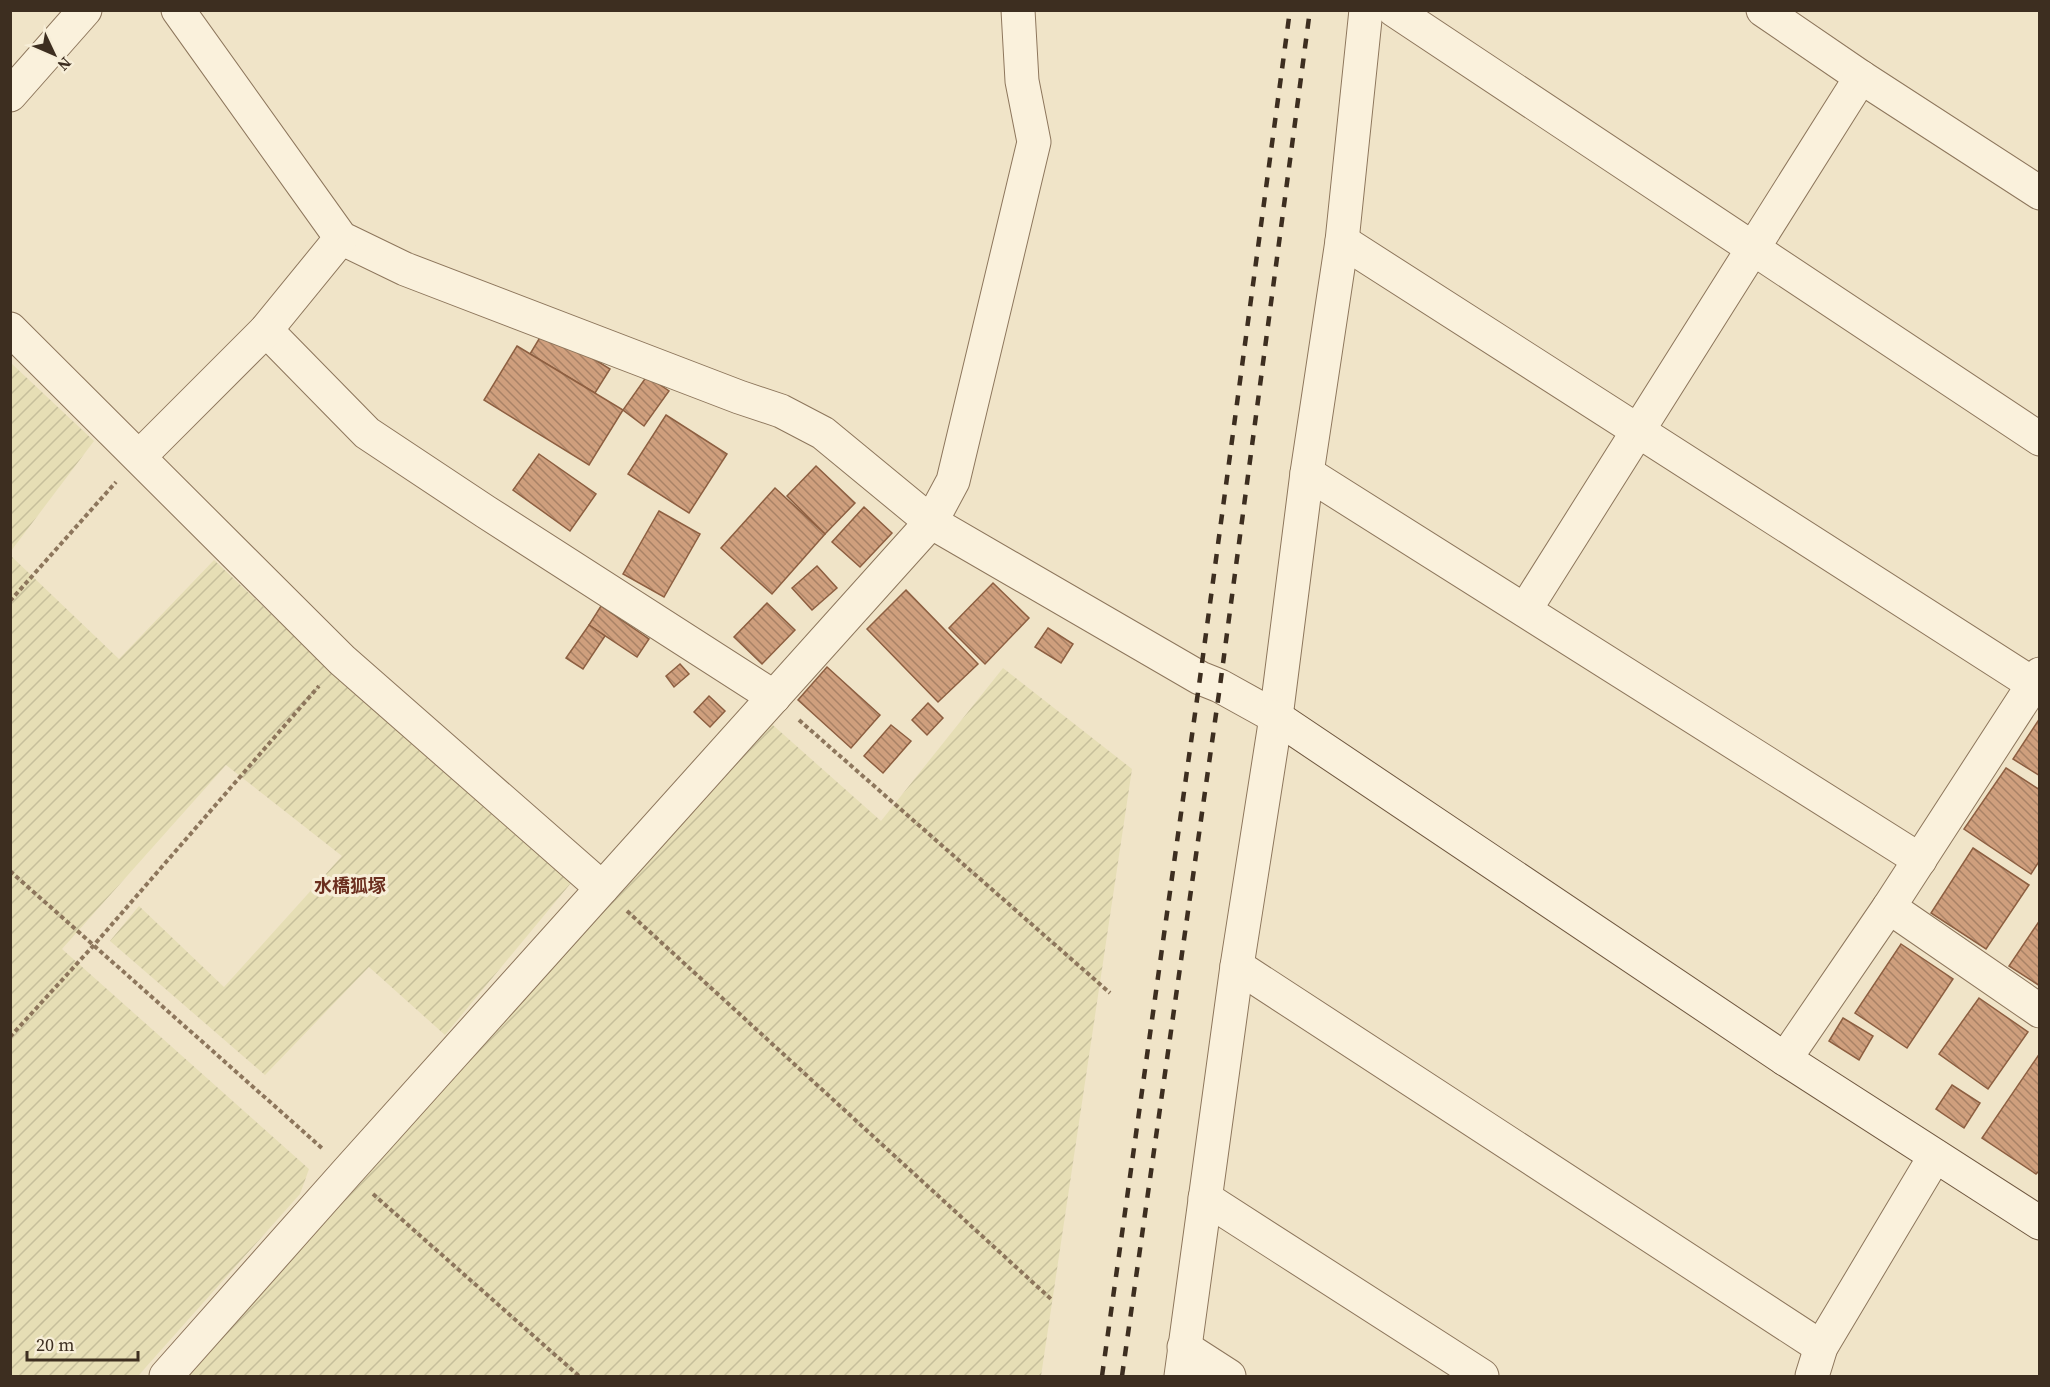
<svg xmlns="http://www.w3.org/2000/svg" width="2050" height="1387" font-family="'Source Serif 4','Noto Sans JP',serif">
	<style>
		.farmland { fill: url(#farmland-furrows) }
		.building { fill: url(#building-back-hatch); stroke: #8d5f41; stroke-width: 1.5 }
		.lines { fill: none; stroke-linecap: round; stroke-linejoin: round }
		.street-casing { stroke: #8d765c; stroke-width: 35 }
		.secondary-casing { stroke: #6f573f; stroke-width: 35 }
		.path { stroke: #8d765c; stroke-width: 4; stroke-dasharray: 4.5 3; stroke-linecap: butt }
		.street { stroke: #faf1dc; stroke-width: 33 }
		.secondary { stroke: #faf1dc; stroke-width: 33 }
		.rail { stroke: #3d2e20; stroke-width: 4.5; stroke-dasharray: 10 10; stroke-linecap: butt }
		.labels { text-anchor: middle; stroke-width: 6; stroke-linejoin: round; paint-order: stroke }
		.neighbourhood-label { font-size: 18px; font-weight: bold; fill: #6b2e1e; stroke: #f7eed8 }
	</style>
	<defs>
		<pattern id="farmland-furrows" width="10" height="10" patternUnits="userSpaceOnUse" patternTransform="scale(1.5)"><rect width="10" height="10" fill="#e6deb5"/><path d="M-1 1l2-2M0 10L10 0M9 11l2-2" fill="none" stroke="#c6bf9b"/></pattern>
		<pattern id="building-back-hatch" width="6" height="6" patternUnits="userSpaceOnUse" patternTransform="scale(1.5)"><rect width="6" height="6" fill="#cf9f7d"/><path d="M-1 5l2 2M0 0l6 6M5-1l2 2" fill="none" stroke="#a98266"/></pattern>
	</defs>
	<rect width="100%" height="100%" fill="#f0e4c8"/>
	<g class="farmland">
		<polygon points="11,363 94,441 11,551 10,551"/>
		<polygon points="10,555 119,659 214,560 343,682 571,883 445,1035 369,967 265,1075 110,941 139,906 224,987 342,856 226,765 62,949 309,1169 300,1194 138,1376 11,1376"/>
		<polygon points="1003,668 1132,769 1041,1376 183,1376 766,719 881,821"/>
	</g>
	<g class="building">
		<polygon points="545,329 610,369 595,393 530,354"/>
		<polygon points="517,346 623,410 589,465 484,400"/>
		<polygon points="647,376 669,391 644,426 623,410"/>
		<polygon points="666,415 727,454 689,513 628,474"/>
		<polygon points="539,454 596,494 570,531 513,490"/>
		<polygon points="816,466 855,503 825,534 787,496"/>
		<polygon points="775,488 825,534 772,594 721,548"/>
		<polygon points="864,507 892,533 860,567 832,542"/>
		<polygon points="659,511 700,534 664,597 623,574"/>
		<polygon points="817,566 837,588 812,610 792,588"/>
		<polygon points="993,583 1029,618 985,664 949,628"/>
		<polygon points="906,590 978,664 938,702 867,629"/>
		<polygon points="767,603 795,630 762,664 734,637"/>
		<polygon points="601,606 649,639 637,657 589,625"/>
		<polygon points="589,625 605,636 583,669 566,658"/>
		<polygon points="1048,628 1073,644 1061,663 1035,647"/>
		<polygon points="680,664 689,674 674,687 666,676"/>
		<polygon points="827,667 880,715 851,748 798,700"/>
		<polygon points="709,696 725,711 710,727 694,712"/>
		<polygon points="928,703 943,718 927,735 912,720"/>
		<polygon points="2040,718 2040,776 2013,759"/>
		<polygon points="891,725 911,741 883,773 864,756"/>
		<polygon points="2006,768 2040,790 2040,860 2031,874 1964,829"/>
		<polygon points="1973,848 2029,885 1986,949 1931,913"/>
		<polygon points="2040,920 2040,986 2009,966"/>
		<polygon points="1901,944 1953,979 1907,1048 1855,1013"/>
		<polygon points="1979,998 2028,1032 1988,1089 1939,1054"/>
		<polygon points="1843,1018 1873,1036 1859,1060 1829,1041"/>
		<polygon points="2040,1053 2040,1170 2036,1174 1982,1138"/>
		<polygon points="1952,1085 1980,1103 1964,1128 1936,1109"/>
	</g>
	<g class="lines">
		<g class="street-casing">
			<g id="street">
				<polyline points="178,10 341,238 405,269 739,397 781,411 823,433 931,522 1200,678 1220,686 1276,717"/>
				<polyline points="1394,10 2040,439"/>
				<polyline points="1763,10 1861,77 2040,193"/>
				<polyline points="10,95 85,10"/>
				<polyline points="1342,241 2033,684"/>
				<polyline points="10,329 342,660 602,888"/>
				<polyline points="266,330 367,433 486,512 774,697"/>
				<polyline points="139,457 266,330 341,238"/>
				<polyline points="1307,473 1920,860"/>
				<polyline points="1525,610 1861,77"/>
				<polyline points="1889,907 2040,1011"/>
				<polyline points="1237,966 1821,1347"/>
				<polyline points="1785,1059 1889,907 2040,674"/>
				<polyline points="1205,1198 1482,1376"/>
				<polyline points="1184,1347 1229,1376"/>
				<polyline points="166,1376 348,1171 931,522 953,481 1034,142 1022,81 1018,10"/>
				<polyline points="1181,1376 1237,966 1276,717 1307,473 1342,241 1366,10"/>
				<polyline points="1812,1376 1821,1347 1935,1156"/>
			</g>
		</g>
		<g class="secondary-casing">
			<polyline id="secondary" points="1276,717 1785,1059 2040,1223"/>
		</g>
		<g class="path">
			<polyline points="10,601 116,482"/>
			<polyline points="799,720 1110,993"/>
			<polyline points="10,871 323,1149"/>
			<polyline points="627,911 1052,1300"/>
			<polyline points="10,1037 94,945 319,686"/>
			<polyline points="373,1194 579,1376"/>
		</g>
		<use href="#street" class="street"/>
		<use href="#secondary" class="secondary"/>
		<g class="rail">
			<polyline points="1102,1376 1200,678 1290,10"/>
			<polyline points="1122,1376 1220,686 1310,10"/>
		</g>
	</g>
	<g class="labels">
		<g class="neighbourhood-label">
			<text x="350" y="892">水橋狐塚</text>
		</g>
	</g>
	<rect width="2050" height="1387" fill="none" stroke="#3d2e20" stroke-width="24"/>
	<g transform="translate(54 54) rotate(134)" stroke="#f7eed8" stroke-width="4.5" paint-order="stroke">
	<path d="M0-4.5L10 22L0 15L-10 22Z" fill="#3d2e20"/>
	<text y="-9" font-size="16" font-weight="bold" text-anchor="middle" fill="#3d2e20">N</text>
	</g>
	<path d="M27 1351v9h111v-9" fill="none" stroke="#3d2e20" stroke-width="3"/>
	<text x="36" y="1351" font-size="18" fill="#3d2e20" stroke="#f7eed8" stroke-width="4.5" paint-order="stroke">20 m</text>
</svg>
